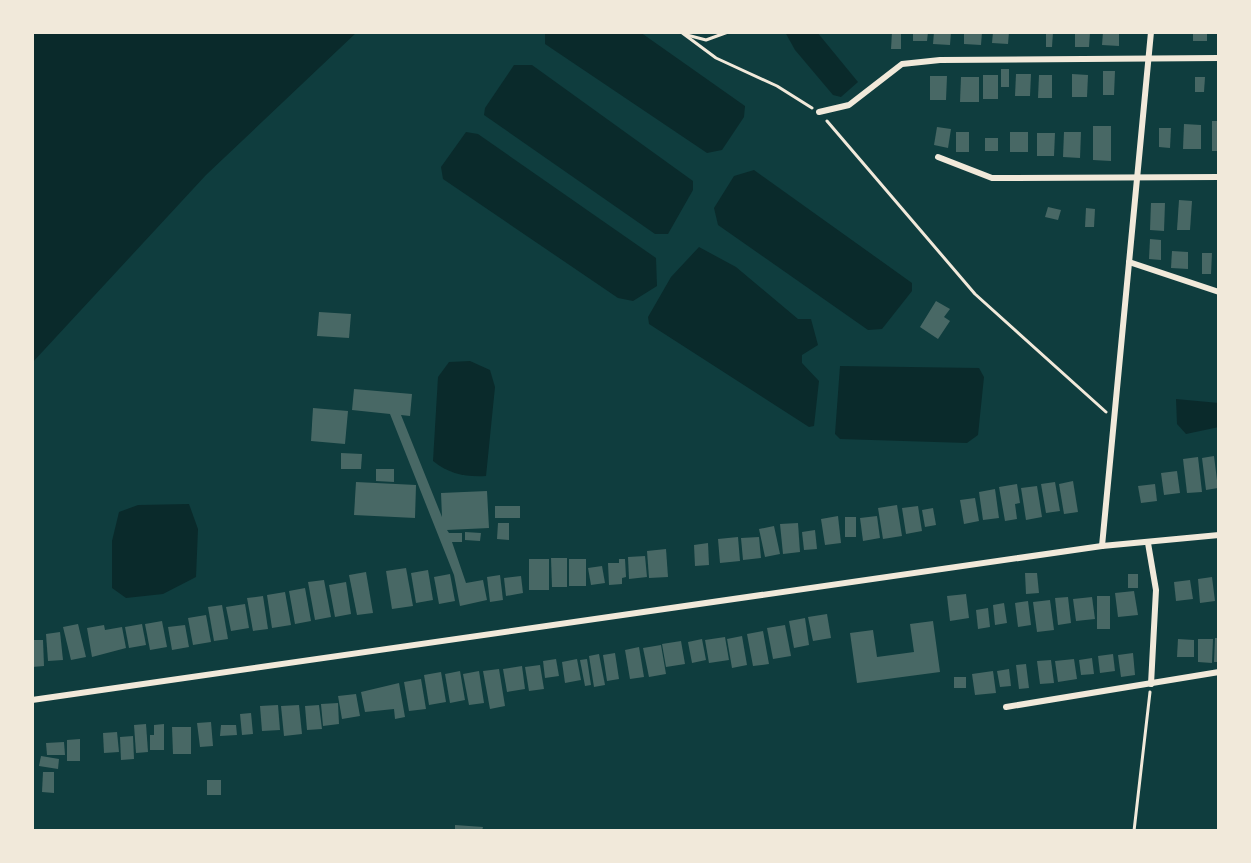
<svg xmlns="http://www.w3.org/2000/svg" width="1251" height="863" font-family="Barlow,sans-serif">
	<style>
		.water { fill: #0a2a2b }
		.building { fill: #486865 }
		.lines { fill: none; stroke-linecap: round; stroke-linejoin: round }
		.path { stroke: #f1e9da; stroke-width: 3 }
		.minor { stroke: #f1e9da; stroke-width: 6 }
	</style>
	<rect width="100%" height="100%" fill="#0f3d3e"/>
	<g class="water">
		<polygon points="32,32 357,32 206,175 32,363"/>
		<polygon points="545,32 640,32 745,106 744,117 722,150 707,153 545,44"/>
		<polygon points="785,32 817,32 858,82 841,97 833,95 795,50"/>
		<polygon points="514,65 532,65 693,181 693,190 668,234 655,234 484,115 485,108"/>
		<polygon points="466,132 478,134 656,258 657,286 633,301 618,298 443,179 441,167"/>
		<polygon points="754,170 912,283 912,291 882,329 868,330 718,225 714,208 734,176"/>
		<polygon points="699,247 736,267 798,319 811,319 818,345 802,355 802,363 819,381 814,426 809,427 649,324 648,317 671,277"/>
		<path d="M 470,361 L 490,370 L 495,387 L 486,476 C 465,477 449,474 433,461 L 438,377 L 449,362 Z"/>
		<polygon points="840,366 979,368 984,377 978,435 967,443 840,439 835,434"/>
		<polygon points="1176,399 1219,403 1219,427 1186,434 1177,424"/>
		<polygon points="189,504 198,529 196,577 163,594 126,598 112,588 112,541 119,512 138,505"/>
	</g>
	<g class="building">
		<polygon points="892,32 901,32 901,49 891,49"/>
		<polygon points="913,32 928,32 927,41 913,41"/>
		<polygon points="934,32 951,32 950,45 933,44"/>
		<polygon points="964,32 982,32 981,45 964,44"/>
		<polygon points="993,32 1009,32 1008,44 992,43"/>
		<polygon points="1046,32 1053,32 1052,47 1046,47"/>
		<polygon points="1075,32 1090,32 1089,47 1075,47"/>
		<polygon points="1103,32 1119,32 1119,46 1102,45"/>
		<rect x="1193" y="32" width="14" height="9"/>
		<rect x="1001" y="69" width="8" height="18"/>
		<polygon points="1103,71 1115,71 1114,95 1103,95"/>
		<polygon points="1016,74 1031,74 1030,96 1015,96"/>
		<polygon points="1072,74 1088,75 1087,97 1072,97"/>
		<rect x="983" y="75" width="15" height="24"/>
		<polygon points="1039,75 1052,75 1052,98 1038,98"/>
		<polygon points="930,76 947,76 946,100 930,100"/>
		<polygon points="961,77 979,77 979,102 960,102"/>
		<polygon points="1195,77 1205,77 1204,92 1195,92"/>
		<rect x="1212" y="121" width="7" height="30"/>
		<polygon points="1184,124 1201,125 1201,149 1183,149"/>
		<polygon points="1093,126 1111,126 1111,161 1093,160"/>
		<polygon points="937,127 951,129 948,148 934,145"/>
		<polygon points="1159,128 1171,128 1170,148 1159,147"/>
		<rect x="956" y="132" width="13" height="20"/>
		<rect x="1010" y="132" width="18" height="20"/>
		<polygon points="1064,132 1081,132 1080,158 1063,157"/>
		<polygon points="1037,133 1055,133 1054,156 1037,156"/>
		<rect x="985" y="138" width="13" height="13"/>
		<polygon points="1179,200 1192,201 1190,230 1177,230"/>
		<polygon points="1151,203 1165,203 1164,231 1150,230"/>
		<polygon points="1048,207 1061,210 1058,220 1045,217"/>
		<polygon points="1086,208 1095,209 1094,227 1085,227"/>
		<polygon points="1150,239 1161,240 1161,260 1149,259"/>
		<polygon points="1172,251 1188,252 1188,269 1171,268"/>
		<polygon points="1202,253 1212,253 1211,274 1202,274"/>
		<polygon points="936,301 950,309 944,317 950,321 938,339 920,327"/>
		<polygon points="319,312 351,314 349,338 317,336"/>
		<polygon points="354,389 412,394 410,416 401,415 442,517 441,493 487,491 489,528 447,530 449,533 462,533 462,542 452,542 466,583 483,580 487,600 460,606 454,575 390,414 352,410"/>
		<polygon points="313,408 348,411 345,444 311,441"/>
		<polygon points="341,453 362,454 361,469 341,469"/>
		<polygon points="1214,456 1218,488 1206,490 1202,458"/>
		<polygon points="1198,457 1202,492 1187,493 1183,459"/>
		<polygon points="376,469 394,469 394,482 376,481"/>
		<polygon points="1177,471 1180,493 1164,495 1161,473"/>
		<polygon points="1073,481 1078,512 1064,514 1059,484"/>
		<polygon points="356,482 416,485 415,518 354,515"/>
		<polygon points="1055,482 1060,511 1046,513 1041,484"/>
		<polygon points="1017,484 1020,503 1015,504 1017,519 1005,521 999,487"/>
		<polygon points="1155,484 1157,501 1141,503 1138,486"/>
		<polygon points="1037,486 1042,517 1026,520 1021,488"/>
		<polygon points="995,489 999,518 983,520 979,492"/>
		<polygon points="975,498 979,521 964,524 960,500"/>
		<polygon points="897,505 902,536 883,539 878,508"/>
		<rect x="495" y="506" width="25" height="12"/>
		<polygon points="918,506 922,531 906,534 902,508"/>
		<polygon points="933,508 936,525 925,527 922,510"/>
		<polygon points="838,516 841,543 825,545 821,519"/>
		<polygon points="877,516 880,538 863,541 860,518"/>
		<rect x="845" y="517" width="11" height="20"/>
		<polygon points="498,523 509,523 509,540 497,539"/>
		<polygon points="798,523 800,552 783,554 780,524"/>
		<polygon points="774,526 780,554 765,557 759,529"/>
		<polygon points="815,530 817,549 804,550 802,532"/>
		<polygon points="465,532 481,533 480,541 465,540"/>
		<polygon points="738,537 740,561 720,563 718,539"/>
		<polygon points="759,537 761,558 743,560 741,538"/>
		<polygon points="708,543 709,565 695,566 694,545"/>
		<polygon points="666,549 668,577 649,578 647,551"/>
		<polygon points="645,556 647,577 629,579 628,557"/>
		<polygon points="551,558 567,558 567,587 552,587"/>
		<rect x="529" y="559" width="20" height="31"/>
		<rect x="569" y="559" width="17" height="27"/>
		<polygon points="619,559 625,559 626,577 622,578 622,584 609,585 608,563 619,563"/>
		<polygon points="602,566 605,583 591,585 588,568"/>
		<polygon points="406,568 413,606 392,609 386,571"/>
		<polygon points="428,570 433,600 416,603 411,573"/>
		<polygon points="366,572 373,613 357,615 349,575"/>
		<polygon points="1025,573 1037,573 1039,593 1026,594"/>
		<polygon points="450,574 455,601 439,604 434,577"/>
		<rect x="1128" y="574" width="10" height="14"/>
		<polygon points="500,575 503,600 490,602 487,577"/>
		<polygon points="521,576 523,593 506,596 504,578"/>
		<polygon points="1212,577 1215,601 1200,603 1198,579"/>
		<polygon points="324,580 331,617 315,620 308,582"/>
		<polygon points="1190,580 1193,599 1176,601 1174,582"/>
		<polygon points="346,582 351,614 335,617 329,585"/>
		<polygon points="305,588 311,621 295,624 289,591"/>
		<polygon points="1134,591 1138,615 1118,617 1115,593"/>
		<polygon points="285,592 291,625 272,628 267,595"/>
		<polygon points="966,594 969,618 950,621 947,596"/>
		<polygon points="263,596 268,629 253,631 247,598"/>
		<rect x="1097" y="596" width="13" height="33"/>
		<polygon points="1068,597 1071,623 1058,625 1055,598"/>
		<polygon points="1092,597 1095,619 1076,621 1073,599"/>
		<polygon points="1050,600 1054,630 1037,632 1033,602"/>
		<polygon points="1028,601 1031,625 1018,627 1015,603"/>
		<polygon points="1004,603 1007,623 995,625 993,605"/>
		<polygon points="245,604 249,628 231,631 226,607"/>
		<polygon points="222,605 228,639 214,641 208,607"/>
		<polygon points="988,608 990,627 978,629 976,610"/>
		<polygon points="827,614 831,638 813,641 808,617"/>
		<polygon points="206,615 211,642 193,645 188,618"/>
		<polygon points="805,618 809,645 794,648 789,621"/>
		<polygon points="162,621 167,647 150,650 145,624"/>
		<polygon points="933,621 940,672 857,683 850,633 873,630 877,657 914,652 910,624"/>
		<polygon points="78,624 86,657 71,660 63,627"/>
		<polygon points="142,624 146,645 129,648 125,627"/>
		<polygon points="104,625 105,630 122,627 126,648 92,657 87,628"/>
		<polygon points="185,625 189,647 172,650 168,627"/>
		<polygon points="785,625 791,656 773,659 767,628"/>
		<polygon points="763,631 769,664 753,666 747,634"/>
		<polygon points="60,632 63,660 48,661 46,634"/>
		<polygon points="742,636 747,665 732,668 727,639"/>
		<polygon points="725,637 729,660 709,663 705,640"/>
		<polygon points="1215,638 1219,638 1219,662 1214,662"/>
		<polygon points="702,639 706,660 692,663 688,642"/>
		<polygon points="1178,639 1194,640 1194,657 1177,657"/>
		<polygon points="1198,639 1213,639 1212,663 1198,662"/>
		<polygon points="32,640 43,640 44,666 32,667"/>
		<polygon points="681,641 685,664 666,667 662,644"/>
		<polygon points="661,645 666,674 649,677 643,648"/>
		<polygon points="639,647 644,677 630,679 625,650"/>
		<polygon points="615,653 619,679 607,681 603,655"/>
		<polygon points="1133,653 1135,675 1121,677 1118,655"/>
		<polygon points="599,654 605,685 594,687 589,656"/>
		<polygon points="1113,654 1115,671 1100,673 1098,656"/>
		<polygon points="1092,658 1094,674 1081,675 1079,660"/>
		<polygon points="556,659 559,676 545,678 543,661"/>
		<polygon points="577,659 581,680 565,683 562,662"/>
		<polygon points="587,659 591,685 585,686 580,660"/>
		<polygon points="1074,659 1077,679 1058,682 1055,661"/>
		<polygon points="1051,660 1054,683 1040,684 1037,661"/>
		<polygon points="1026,664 1029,688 1019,689 1016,665"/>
		<polygon points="540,665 544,689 529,691 525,667"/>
		<polygon points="522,666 525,689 507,692 503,669"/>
		<polygon points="499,669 505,706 490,709 483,671"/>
		<polygon points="1009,669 1011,686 1000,687 997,671"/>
		<polygon points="460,671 465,700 450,703 445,674"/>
		<polygon points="479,671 484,703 469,705 463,674"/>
		<polygon points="993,671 996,693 975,695 972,674"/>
		<polygon points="441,672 446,702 429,705 424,675"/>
		<rect x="954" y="677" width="12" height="11"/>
		<polygon points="421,679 426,709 409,711 404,682"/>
		<polygon points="399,683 405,717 395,719 394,709 365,712 361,692"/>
		<polygon points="356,694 360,716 342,719 338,696"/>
		<polygon points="338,703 339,724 323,726 321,704"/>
		<polygon points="278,705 280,730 262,731 260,706"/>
		<polygon points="299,705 302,734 284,736 281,706"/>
		<polygon points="319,705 322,729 307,730 305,706"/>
		<polygon points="251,713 253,734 242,735 240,714"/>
		<polygon points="211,722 213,746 200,747 197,723"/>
		<polygon points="146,724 148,752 136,753 134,725"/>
		<polygon points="164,724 164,750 150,750 150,735 154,735 154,725"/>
		<polygon points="221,725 236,725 237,735 220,736"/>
		<polygon points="172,727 191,727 191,754 173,754"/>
		<polygon points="117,732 119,752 104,753 103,733"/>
		<polygon points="133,736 134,759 121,760 120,737"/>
		<polygon points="80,739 80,761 67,761 67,740"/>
		<polygon points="64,742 65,755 47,755 46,743"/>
		<polygon points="41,756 59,759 58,769 39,766"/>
		<polygon points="43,772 54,772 54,793 42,792"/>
		<rect x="207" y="780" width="14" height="15"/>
		<polygon points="455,825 483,827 482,831 455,831"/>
	</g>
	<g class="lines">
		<g class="path">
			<polyline points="681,32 716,58 777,86 812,108"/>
			<polyline points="687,35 706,40 728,32"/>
			<polyline points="827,121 975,294 1106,412"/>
			<polyline points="1134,831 1150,692"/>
		</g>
		<g class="minor">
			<polyline points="819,112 849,105 902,64 940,60 1219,58"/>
			<polyline points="938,157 992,178 1219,177"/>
			<polyline points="1129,262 1219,292"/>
			<polyline points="1148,543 1156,590 1151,684"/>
			<polyline points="1102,546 1151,32"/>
			<polyline points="32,700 1102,546 1219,535"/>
			<polyline points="1006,707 1219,672"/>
		</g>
	</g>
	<rect width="1251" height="863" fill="none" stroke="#f1e9da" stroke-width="68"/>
</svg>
